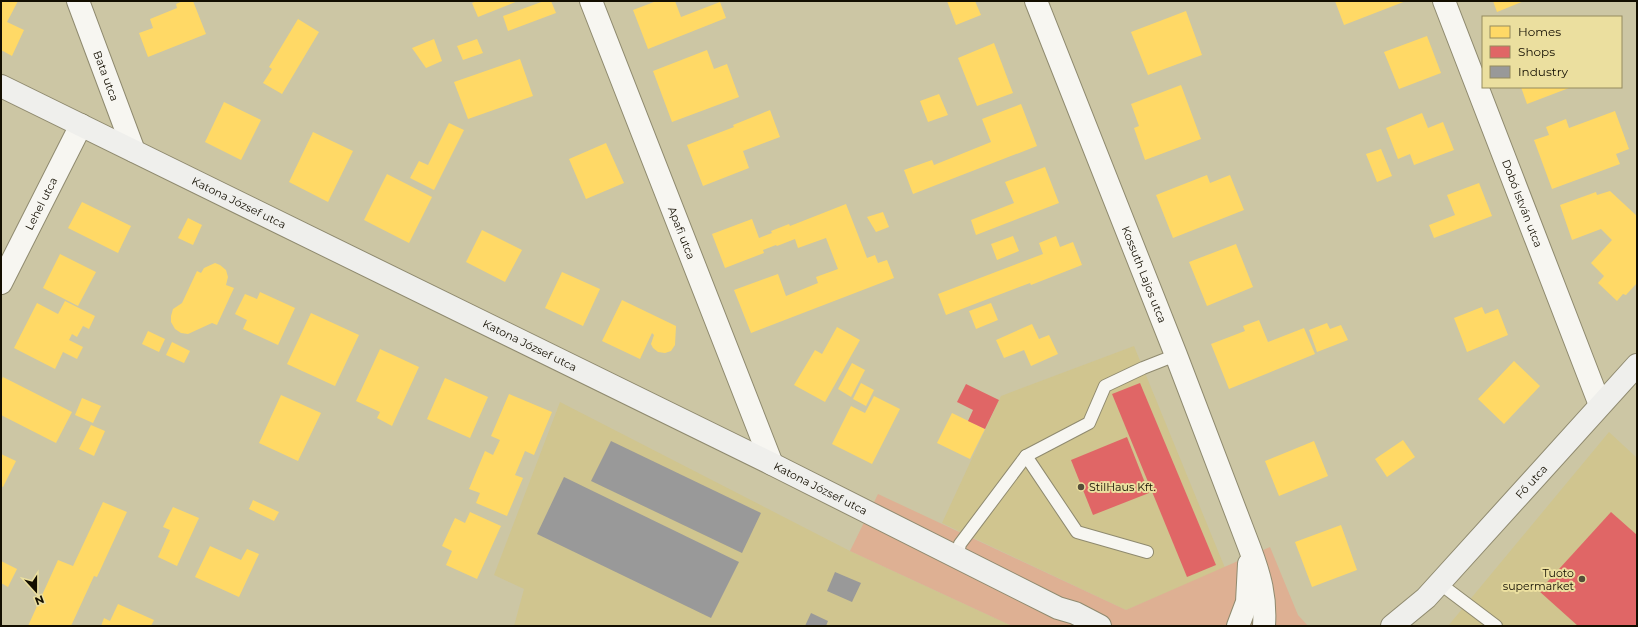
<svg xmlns="http://www.w3.org/2000/svg" width="1638" height="627" font-family="Montserrat,sans-serif">
	<style>
		.built { fill: #d0c58f }
		.green { fill: #deb093 }
		.homes { fill: #ffd966 }
		.shops { fill: #e06666 }
		.industry { fill: #999 }
		.lines { fill: none; stroke-linecap: round; stroke-linejoin: round }
		.service-casing { stroke: #8f8a6f; stroke-width: 14 }
		.minor-casing { stroke: #8f8a6f; stroke-width: 24 }
		.secondary-casing { stroke: #8f8a6f; stroke-width: 24 }
		.service { stroke: #f7f6f1; stroke-width: 12 }
		.minor { stroke: #f7f6f1; stroke-width: 22 }
		.secondary { stroke: #efefec; stroke-width: 22 }
		.poi-dot { fill: #544e39; stroke: #ebdf9f; stroke-width: 1.5 }
		.labels { text-anchor: middle; stroke-width: 4; stroke-linejoin: round; paint-order: stroke }
		.street-label { font-size: 11px; fill: #130e00; stroke: #ebdf9f }
		.poi-label { font-size: 11px; fill: #130e00; stroke: #ebdf9f; text-anchor: start }
	</style>
	<rect width="100%" height="100%" fill="#ccc6a4"/>
	<g class="built">
		<polygon points="1134,346 1225,568 1126,610 942,523 1001,396"/>
		<polygon points="560,402 850,551 1012,626 514,626 524,589 494,575"/>
		<polygon points="1609,432 1637,458 1637,626 1448,626"/>
	</g>
	<polygon class="green" points="878,494 1126,610 1270,547 1298,615 1308,626 1012,626 850,551"/>
	<g class="homes">
		<polygon points="1,1 18,1 7,22 24,30 12,56 1,50"/>
		<polygon points="183,1 193,1 206,34 148,57 139,33 153,28 150,19 177,8 176,4"/>
		<polygon points="477,1 518,1 478,17 472,3"/>
		<polygon points="544,1 551,1 556,13 508,31 503,16"/>
		<polygon points="653,1 675,1 681,17 720,2 726,18 648,49 633,10 654,2"/>
		<polygon points="947,1 975,1 981,15 956,25"/>
		<polygon points="1335,1 1406,1 1344,25"/>
		<polygon points="1493,1 1524,1 1497,12"/>
		<polygon points="1186,11 1202,55 1148,75 1131,32"/>
		<polygon points="298,19 319,32 282,94 263,83 272,69 269,67"/>
		<polygon points="1427,36 1441,73 1399,89 1384,52"/>
		<polygon points="434,39 442,61 426,68 412,48"/>
		<polygon points="477,39 483,53 463,60 457,46"/>
		<polygon points="994,43 1013,93 977,106 958,58"/>
		<polygon points="707,50 714,69 727,64 739,97 672,122 653,71"/>
		<polygon points="520,59 533,96 468,119 454,82"/>
		<polygon points="1181,85 1201,139 1145,160 1134,128 1139,126 1131,104"/>
		<polygon points="1521,87 1569,87 1569,88 1527,104"/>
		<polygon points="939,94 948,115 928,122 920,101"/>
		<polygon points="224,102 261,120 241,160 205,142"/>
		<polygon points="1021,104 1037,146 913,194 904,170 932,160 934,165 991,142 982,119"/>
		<polygon points="770,110 780,137 743,151 749,168 703,186 687,145 734,127 733,125"/>
		<polygon points="1615,111 1629,149 1616,154 1620,164 1552,189 1534,140 1549,135 1546,127 1566,119 1569,128"/>
		<polygon points="1422,113 1428,128 1443,122 1454,150 1414,165 1410,154 1398,159 1386,128"/>
		<polygon points="449,123 464,130 434,190 410,178 419,161 428,165"/>
		<polygon points="313,132 353,151 328,202 289,182"/>
		<polygon points="606,143 624,183 586,199 569,159"/>
		<polygon points="1381,149 1392,176 1377,182 1366,154"/>
		<polygon points="1045,167 1059,203 976,235 971,220 1014,203 1005,182"/>
		<polygon points="387,174 432,197 409,243 364,220"/>
		<polygon points="1207,175 1210,183 1230,175 1244,210 1173,238 1156,195"/>
		<polygon points="1479,183 1492,216 1434,238 1429,225 1455,215 1447,195"/>
		<polygon points="1610,191 1637,216 1637,283 1626,295 1623,294 1617,301 1598,283 1604,276 1591,263 1612,240 1601,229 1572,240 1560,205 1596,192 1597,195"/>
		<polygon points="82,202 131,226 118,253 68,228"/>
		<polygon points="846,204 867,258 875,255 878,263 887,260 894,278 751,333 734,290 778,274 786,296 818,283 816,277 838,269 826,238 798,248 795,239 777,246 776,245 763,250 764,253 725,268 712,234 752,219 759,238 772,233 771,231 789,224 790,226"/>
		<polygon points="883,212 889,227 876,232 867,217"/>
		<polygon points="188,218 202,225 193,245 178,238"/>
		<polygon points="482,230 522,250 505,282 466,262"/>
		<polygon points="1013,236 1019,251 997,260 991,244"/>
		<polygon points="1056,236 1060,247 1073,242 1082,265 1031,285 1030,283 946,315 938,294 1043,254 1039,243"/>
		<polygon points="1236,244 1253,287 1207,306 1189,262"/>
		<polygon points="60,254 96,272 78,306 43,288"/>
		<polygon points="215,263 220,265 226,270 228,277 226,285 234,288 217,325 212,323 188,334 181,333 175,329 171,322 171,316 173,309 182,303 197,271 201,273 204,268"/>
		<polygon points="562,272 600,289 583,326 545,308"/>
		<polygon points="260,292 295,308 278,345 243,329 247,320 235,314 245,294 257,299"/>
		<polygon points="622,300 676,326 675,345 671,351 665,353 658,352 653,348 651,344 654,335 652,333 640,359 602,341"/>
		<polygon points="65,301 95,316 89,329 83,326 77,337 72,334 69,340 83,347 77,359 63,352 55,369 14,348 37,303 58,314"/>
		<polygon points="991,303 998,320 976,329 969,311"/>
		<polygon points="1482,307 1485,314 1498,309 1508,335 1467,352 1454,318"/>
		<polygon points="311,313 359,335 335,386 287,364"/>
		<polygon points="1259,320 1268,342 1304,328 1315,354 1229,389 1211,344 1245,331 1243,326"/>
		<polygon points="1327,323 1330,329 1341,325 1348,340 1317,352 1309,330"/>
		<polygon points="1032,324 1039,339 1049,335 1058,354 1031,366 1024,350 1004,358 996,340"/>
		<polygon points="837,327 860,340 825,402 794,385 815,350 822,354"/>
		<polygon points="148,331 165,339 159,352 142,344"/>
		<polygon points="172,342 190,351 184,363 166,355"/>
		<polygon points="380,349 419,367 392,426 377,418 380,412 356,401"/>
		<polygon points="1514,361 1540,386 1504,424 1478,399"/>
		<polygon points="852,363 865,370 851,397 838,389"/>
		<polygon points="3,377 72,412 56,443 1,415 1,381"/>
		<polygon points="445,378 488,397 470,438 427,419"/>
		<polygon points="861,383 874,390 866,406 853,399"/>
		<polygon points="509,394 552,412 534,455 525,451 515,475 523,478 507,516 476,503 480,493 469,489 485,451 493,455 500,440 491,436"/>
		<polygon points="281,395 321,413 298,461 259,443"/>
		<polygon points="874,396 900,409 872,464 832,444 851,406 865,413"/>
		<polygon points="82,398 101,406 93,423 75,415"/>
		<polygon points="952,413 985,429 970,459 937,443"/>
		<polygon points="91,425 105,431 94,456 79,449"/>
		<polygon points="1403,440 1415,457 1387,477 1375,459"/>
		<polygon points="1314,441 1328,476 1279,496 1265,461"/>
		<polygon points="1,454 16,461 3,487 1,486"/>
		<polygon points="253,500 279,512 274,521 249,509"/>
		<polygon points="103,502 127,512 97,577 94,576 71,626 28,626 58,560 73,566"/>
		<polygon points="173,507 199,518 177,566 158,557 170,530 163,527"/>
		<polygon points="470,512 501,526 477,579 446,565 452,551 442,546 455,518 465,523"/>
		<polygon points="1341,525 1357,570 1312,587 1295,542"/>
		<polygon points="210,546 241,560 247,549 259,554 239,597 195,577"/>
		<polygon points="1,561 17,569 8,587 1,583"/>
		<polygon points="118,604 154,620 151,626 101,626 104,618 110,621"/>
	</g>
	<g class="shops">
		<polygon points="1140,383 1216,565 1187,577 1112,394"/>
		<polygon points="966,384 999,400 985,429 968,421 973,410 957,402"/>
		<polygon points="1127,437 1149,493 1093,515 1071,460"/>
		<polygon points="1611,512 1637,535 1637,626 1578,626 1539,591"/>
	</g>
	<g class="industry">
		<polygon points="611,441 761,513 742,553 591,481"/>
		<polygon points="564,477 739,562 711,618 537,534"/>
		<polygon points="835,572 861,583 852,602 827,591"/>
		<polygon points="811,613 828,621 826,626 805,626"/>
	</g>
	<g class="lines">
		<g class="service-casing">
			<g id="service">
				<polyline points="1026,456 1077,532 1147,552"/>
				<polyline points="957,558 960,544 1026,456 1089,423 1105,386 1143,368 1176,355"/>
				<polyline points="1439,583 1496,626"/>
			</g>
		</g>
		<g class="minor-casing">
			<g id="minor">
				<path id="s1" d="M 78,1 L 134,151"/>
				<path id="s2" d="M 591,1 L 772,464"/>
				<path id="s3" d="M 1036,1 L 1176,355 L 1250,549 C 1260,576 1266,597 1264,626"/>
				<path id="s4" d="M 1444,1 L 1600,405"/>
				<path id="s5" d="M 1,283 L 81,125"/>
				<polyline points="1238,626 1247,602 1249,564"/>
			</g>
		</g>
		<g class="secondary-casing">
			<g id="secondary">
				<path id="s6" d="M 1,86 L 772,464 L 1058,608 L 1075,613 L 1100,626"/>
				<path id="s7" d="M 1392,626 L 1426,598 L 1637,365"/>
			</g>
		</g>
		<use href="#service" class="service"/>
		<use href="#minor" class="minor"/>
		<use href="#secondary" class="secondary"/>
	</g>
	<g class="poi-dot">
		<circle cx="1081" cy="487" r="4"/>
		<circle cx="1582" cy="579" r="4"/>
	</g>
	<g class="labels">
		<g class="street-label">
			<text dy="4" stroke="none"><textPath href="#s1" startOffset="80">Bata utca</textPath></text>
			<text dy="4" stroke="none"><textPath href="#s6" startOffset="265">Katona József utca</textPath></text>
			<text dy="4" stroke="none"><textPath href="#s4" startOffset="217">Dobó István utca</textPath></text>
			<text dy="4" stroke="none"><textPath href="#s5" startOffset="89">Lehel utca</textPath></text>
			<text dy="4" stroke="none"><textPath href="#s2" startOffset="249">Apafi utca</textPath></text>
			<text dy="4" stroke="none"><textPath href="#s3" startOffset="294">Kossuth Lajos utca</textPath></text>
			<text dy="4" stroke="none"><textPath href="#s6" startOffset="589">Katona József utca</textPath></text>
			<text dy="4" stroke="none"><textPath href="#s7" startOffset="201">Fő utca</textPath></text>
			<text dy="4" stroke="none"><textPath href="#s6" startOffset="913">Katona József utca</textPath></text>
		</g>
		<g class="poi-label">
			<text x="1089" y="491">StilHaus Kft.</text>
			<text x="1574" y="577" text-anchor="end">Tuoto<tspan x="1574" dy="13">supermarket</tspan></text>
		</g>
	</g>
	<rect width="1638" height="627" fill="none" stroke="#130e00" stroke-width="4"/>
	<rect x="1482" y="16" width="140" height="72" fill="#ebdf9f" stroke="#958b5f"/>
	<rect x="1490" y="26" width="20" height="12" fill="#ffd966" stroke="#958b5f"/>
	<text x="1518" y="36" font-size="12" fill="#130e00">Homes</text>
	<rect x="1490" y="46" width="20" height="12" fill="#e06666" stroke="#958b5f"/>
	<text x="1518" y="56" font-size="12" fill="#130e00">Shops</text>
	<rect x="1490" y="66" width="20" height="12" fill="#999999" stroke="#958b5f"/>
	<text x="1518" y="76" font-size="12" fill="#130e00">Industry</text>
	<g transform="translate(36 591) rotate(159)" stroke="#ebdf9f" stroke-width="3" paint-order="stroke">
	<path d="M0-3L7 15L0 10L-7 15Z" fill="#130e00"/>
	<text y="-6" font-size="11" font-weight="bold" text-anchor="middle" fill="#130e00">N</text>
	</g>
</svg>
